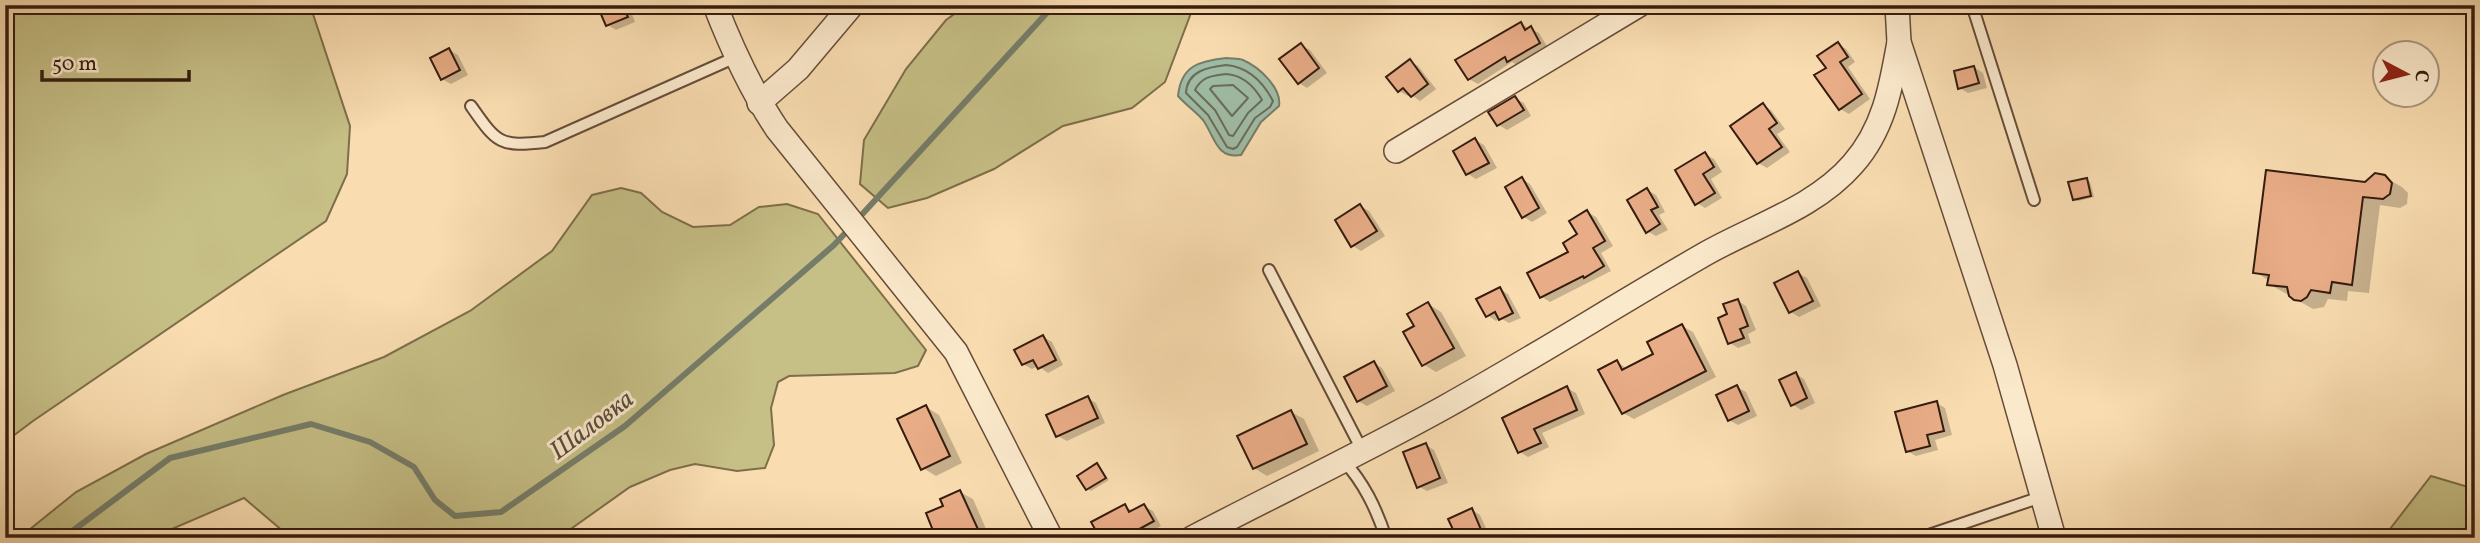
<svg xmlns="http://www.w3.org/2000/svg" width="2480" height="543" font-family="Vollkorn,serif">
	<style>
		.green { fill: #c6bf86; stroke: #7e6e4a; stroke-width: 2 }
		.water { fill: #9fbda6; stroke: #757d6a; stroke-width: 2 }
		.shadow { fill: #0003 }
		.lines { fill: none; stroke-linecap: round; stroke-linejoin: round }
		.shore { stroke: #6a6c5a; stroke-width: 2 }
		.stream { stroke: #757d6a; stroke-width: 6 }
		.building { fill: #e8ac86; stroke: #351c0f; stroke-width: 2 }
		.lane-casing { stroke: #664c38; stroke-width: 14 }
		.street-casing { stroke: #664c38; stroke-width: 26 }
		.lane { stroke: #fbe9cc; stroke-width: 10 }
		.street { stroke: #fbe9cc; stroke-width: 23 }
		.labels { text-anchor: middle; stroke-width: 6; stroke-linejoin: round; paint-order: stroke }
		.water-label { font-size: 26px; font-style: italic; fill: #554c3c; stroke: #fbe9cc }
	</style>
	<rect width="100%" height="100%" fill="#f9ddb1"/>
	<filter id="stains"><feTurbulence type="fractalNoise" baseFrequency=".00286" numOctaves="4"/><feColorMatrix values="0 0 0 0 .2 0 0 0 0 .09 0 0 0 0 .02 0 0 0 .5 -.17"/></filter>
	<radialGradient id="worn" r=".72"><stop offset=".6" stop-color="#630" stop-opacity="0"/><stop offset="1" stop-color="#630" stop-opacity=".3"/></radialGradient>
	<g class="green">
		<polygon points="5,5 310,5 350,126 347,174 326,221 33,421 5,442"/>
		<polygon points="967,5 1194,5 1165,82 1132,108 1063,126 994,169 927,198 888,208 860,184 864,140 906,69 946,20"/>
		<polygon points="621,188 641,193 662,212 693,227 730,225 759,207 787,204 818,214 926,350 918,366 895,373 789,376 778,382 771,408 774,445 765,468 737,471 695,464 670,470 630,487 558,538 291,538 244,498 151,538 19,538 76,492 146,454 283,395 384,357 470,311 552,251 592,195"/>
		<polygon points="2431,476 2475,489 2475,538 2383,538"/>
	</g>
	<path class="water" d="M 1226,58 C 1231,59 1238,58 1243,60 C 1259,67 1282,88 1279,106 L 1261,122 L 1241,155 C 1216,159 1215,137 1203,120 C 1196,112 1186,105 1178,96 C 1181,65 1200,61 1226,58 Z"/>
	<g class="shadow">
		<polygon points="599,5 648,5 649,7 632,14 635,22 616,30 608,25"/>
		<polygon points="1398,5 1414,5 1407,10"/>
		<polygon points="1521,24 1539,33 1548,48 1517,65 1512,62 1478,84 1469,79"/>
		<polygon points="1838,44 1846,49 1855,62 1848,67 1870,99 1849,114 1840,109 1828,68"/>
		<polygon points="1301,45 1310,50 1327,73 1307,88 1299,83"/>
		<polygon points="449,50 458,55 468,75 451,84 442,79"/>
		<polygon points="1410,61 1418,66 1436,89 1420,101 1410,94 1408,96 1399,91"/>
		<polygon points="1974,67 1983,73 1987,88 1968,93 1960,88"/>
		<polygon points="1515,98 1524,103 1531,116 1507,130 1499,125 1491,112"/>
		<polygon points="1763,105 1771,110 1785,129 1777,134 1790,152 1767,168 1758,163 1732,127"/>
		<polygon points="1475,140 1484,145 1497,168 1476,179 1468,174"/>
		<polygon points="1705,154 1714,159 1722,172 1711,179 1722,198 1705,208 1697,203"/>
		<polygon points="2384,177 2402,187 2408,193 2407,204 2400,208 2380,205 2369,293 2348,291 2347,301 2328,299 2324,307 2313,309 2269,284 2270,281 2255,272 2366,184"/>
		<polygon points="1522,179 1530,184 1547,213 1532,222 1524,217"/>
		<polygon points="2087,180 2090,182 2094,197 2078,201 2074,199"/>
		<polygon points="1647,190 1656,195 1665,212 1659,215 1668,230 1656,236 1647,231"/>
		<polygon points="1360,206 1369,211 1385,236 1361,251 1353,246"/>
		<polygon points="1587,212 1596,217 1613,246 1601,253 1611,271 1550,302 1542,297 1571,253"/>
		<polygon points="1798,273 1807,278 1821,306 1799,317 1791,312"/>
		<polygon points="1500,289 1508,294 1521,318 1509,323 1500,318 1496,321 1487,315"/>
		<polygon points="1738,301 1746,306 1756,330 1748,334 1751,343 1738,348 1730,343 1729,315"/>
		<polygon points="1428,304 1441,312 1466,356 1436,372 1423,364 1416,326"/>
		<polygon points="1682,326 1693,332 1716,377 1634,419 1623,413 1617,362 1628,369 1655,354"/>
		<polygon points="1043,337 1052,342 1063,365 1048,373 1038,366 1032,369 1023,364"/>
		<polygon points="1374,363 1382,368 1395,391 1367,406 1358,401"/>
		<polygon points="1796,374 1804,379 1815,403 1801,410 1792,404"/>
		<polygon points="1737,387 1746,392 1757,416 1738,425 1729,420"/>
		<polygon points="1567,388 1576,393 1585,414 1542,433 1549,447 1528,457 1520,452 1504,419"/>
		<polygon points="1087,398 1096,403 1105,423 1067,441 1058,436"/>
		<polygon points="1937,403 1945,408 1952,435 1935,440 1938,450 1916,456 1907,451"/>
		<polygon points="926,407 939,415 962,463 936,476 923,468"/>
		<polygon points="1291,412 1304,419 1319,451 1267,476 1254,468"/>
		<polygon points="1426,445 1434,450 1448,483 1427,491 1418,486"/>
		<polygon points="1097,465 1109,480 1091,491 1088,489"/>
		<polygon points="960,492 973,499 990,538 938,538 945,507"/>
		<polygon points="1125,506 1134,512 1144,506 1153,511 1161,526 1140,538 1102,538"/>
		<polygon points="1472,510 1480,515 1490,537 1445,538 1443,533 1454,528"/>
		<polygon points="1289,531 1298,538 1275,538"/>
	</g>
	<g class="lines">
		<g class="shore">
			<path d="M 1226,65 C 1249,67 1263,82 1273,101 L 1270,107 L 1255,118 L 1237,147 L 1233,149 L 1227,147 L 1208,115 L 1186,93 C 1187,71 1208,67 1226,65 Z"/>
			<path d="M 1226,74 C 1243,75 1254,86 1262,100 L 1248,113 L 1233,136 L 1229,135 L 1215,110 L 1195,90 C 1202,76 1212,76 1226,74 Z"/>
			<polygon points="1233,85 1248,98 1232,116 1210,89 1213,86"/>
		</g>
		<g class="stream">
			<polyline points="856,221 1054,5"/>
			<polyline points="63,538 170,458 311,424 370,442 414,467 435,500 455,516 501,512 625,426 834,245 849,229"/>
		</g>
	</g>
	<g class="building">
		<polygon points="597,5 622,5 628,17 606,26"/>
		<polygon points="1521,22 1525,30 1531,26 1540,43 1507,62 1505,57 1468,80 1455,60"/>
		<polygon points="1838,42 1848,57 1840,62 1862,94 1839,110 1814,75 1826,68 1817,56"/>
		<polygon points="1301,43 1319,68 1298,84 1279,59"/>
		<polygon points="449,48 460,70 441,80 430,58"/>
		<polygon points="1410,59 1428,84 1411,97 1403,88 1398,92 1386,77"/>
		<polygon points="1974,66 1979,83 1958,89 1954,71"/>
		<polygon points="1515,96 1524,110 1497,126 1488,112"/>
		<polygon points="1763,103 1777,123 1769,129 1782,147 1757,164 1730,126"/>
		<polygon points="1475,138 1489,163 1466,175 1453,151"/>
		<polygon points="1705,152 1714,167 1703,174 1715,193 1695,205 1675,170"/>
		<polygon points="2266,170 2365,182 2375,173 2385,175 2392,183 2390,194 2383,199 2363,197 2352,285 2332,282 2330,293 2311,290 2307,297 2301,301 2294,300 2289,296 2287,287 2267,285 2269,275 2253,273"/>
		<polygon points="1522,177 1539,208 1522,218 1505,187"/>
		<polygon points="2087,178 2091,196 2073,200 2068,182"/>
		<polygon points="1647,188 1658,207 1651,210 1660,224 1646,233 1627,200"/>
		<polygon points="1360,204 1377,231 1351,247 1335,220"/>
		<polygon points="1587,210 1605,241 1593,248 1604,266 1584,278 1583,276 1540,298 1527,273 1568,252 1563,243 1577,234 1569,221"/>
		<polygon points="1798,271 1813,301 1789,313 1774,283"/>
		<polygon points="1500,287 1513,313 1499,320 1495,312 1486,317 1476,299"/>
		<polygon points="1738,299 1748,326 1740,329 1744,338 1728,344 1718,318 1727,314 1723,304"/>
		<polygon points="1428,302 1454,348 1422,366 1403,332 1414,326 1407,314"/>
		<polygon points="1682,324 1706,371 1622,414 1598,370 1617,360 1622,370 1653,354 1647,342"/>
		<polygon points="1043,335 1056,360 1038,369 1033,360 1022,365 1014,350"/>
		<polygon points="1374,361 1387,386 1357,402 1344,377"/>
		<polygon points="1796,372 1807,398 1791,406 1779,380"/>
		<polygon points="1737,385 1749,411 1728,421 1716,395"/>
		<polygon points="1567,386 1577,410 1534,429 1541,443 1518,453 1502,418"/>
		<polygon points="1088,396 1098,418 1056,437 1046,415"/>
		<polygon points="1937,401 1944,431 1927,435 1930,446 1906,452 1895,412"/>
		<polygon points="926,405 950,456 921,470 897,419"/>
		<polygon points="1291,410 1307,444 1253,469 1237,436"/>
		<polygon points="1426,443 1440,478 1417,488 1403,452"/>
		<polygon points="1097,463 1106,478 1086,490 1077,476"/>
		<polygon points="960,490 982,538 936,538 926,513 943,506 940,499"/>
		<polygon points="1125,504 1129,512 1144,504 1154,521 1123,538 1100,538 1091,522"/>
		<polygon points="1472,508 1482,532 1470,538 1457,538 1448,519"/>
	</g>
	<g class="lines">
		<g class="lane-casing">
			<g id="lane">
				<polyline points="1972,5 2034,200"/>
				<path d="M 471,106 C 497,143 499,147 545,142 L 736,57"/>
				<polyline points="1269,270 1362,450"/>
				<path d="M 1343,460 C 1364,483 1376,508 1386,538"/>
				<polyline points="1920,538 2044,496"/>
			</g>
		</g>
		<g class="street-casing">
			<g id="street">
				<path d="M 715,5 C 732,49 751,90 777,129 L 956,352 L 1051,538"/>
				<polyline points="1897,5 1899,42 2005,365 2054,538"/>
				<polyline points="759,103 798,69 852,5"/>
				<polyline points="1396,151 1639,5"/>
				<path d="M 1192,538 C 1276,494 1362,453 1445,407 C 1533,358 1618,304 1705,254 C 1754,226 1815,208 1853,164 C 1884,129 1891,87 1899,42"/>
			</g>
		</g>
		<use href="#lane" class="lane"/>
		<use href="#street" class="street"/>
	</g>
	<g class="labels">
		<g class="water-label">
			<text transform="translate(591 424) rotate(-37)" y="9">Шаловка</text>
		</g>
	</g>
	<rect width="2480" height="543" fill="none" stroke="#f9ddb1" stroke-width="28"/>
	<rect x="7" y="7" width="2466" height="529" fill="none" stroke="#351c0f" stroke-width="3.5"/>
	<rect x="14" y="14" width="2452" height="515" fill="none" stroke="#351c0f" stroke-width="2"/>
	<g transform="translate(2406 74) rotate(97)"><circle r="33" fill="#fbe9cc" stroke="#ac9780" stroke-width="2"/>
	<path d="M0-5L12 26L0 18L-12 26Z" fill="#8f2418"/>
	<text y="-10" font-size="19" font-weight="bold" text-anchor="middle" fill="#351c0f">С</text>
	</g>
	<path d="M42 70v10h147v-10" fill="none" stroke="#351c0f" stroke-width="3.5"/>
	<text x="52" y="70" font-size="21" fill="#351c0f" stroke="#fbe9cc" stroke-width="5" paint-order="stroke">50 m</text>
	<rect width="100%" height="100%" filter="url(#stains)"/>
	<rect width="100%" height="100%" fill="url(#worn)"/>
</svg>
